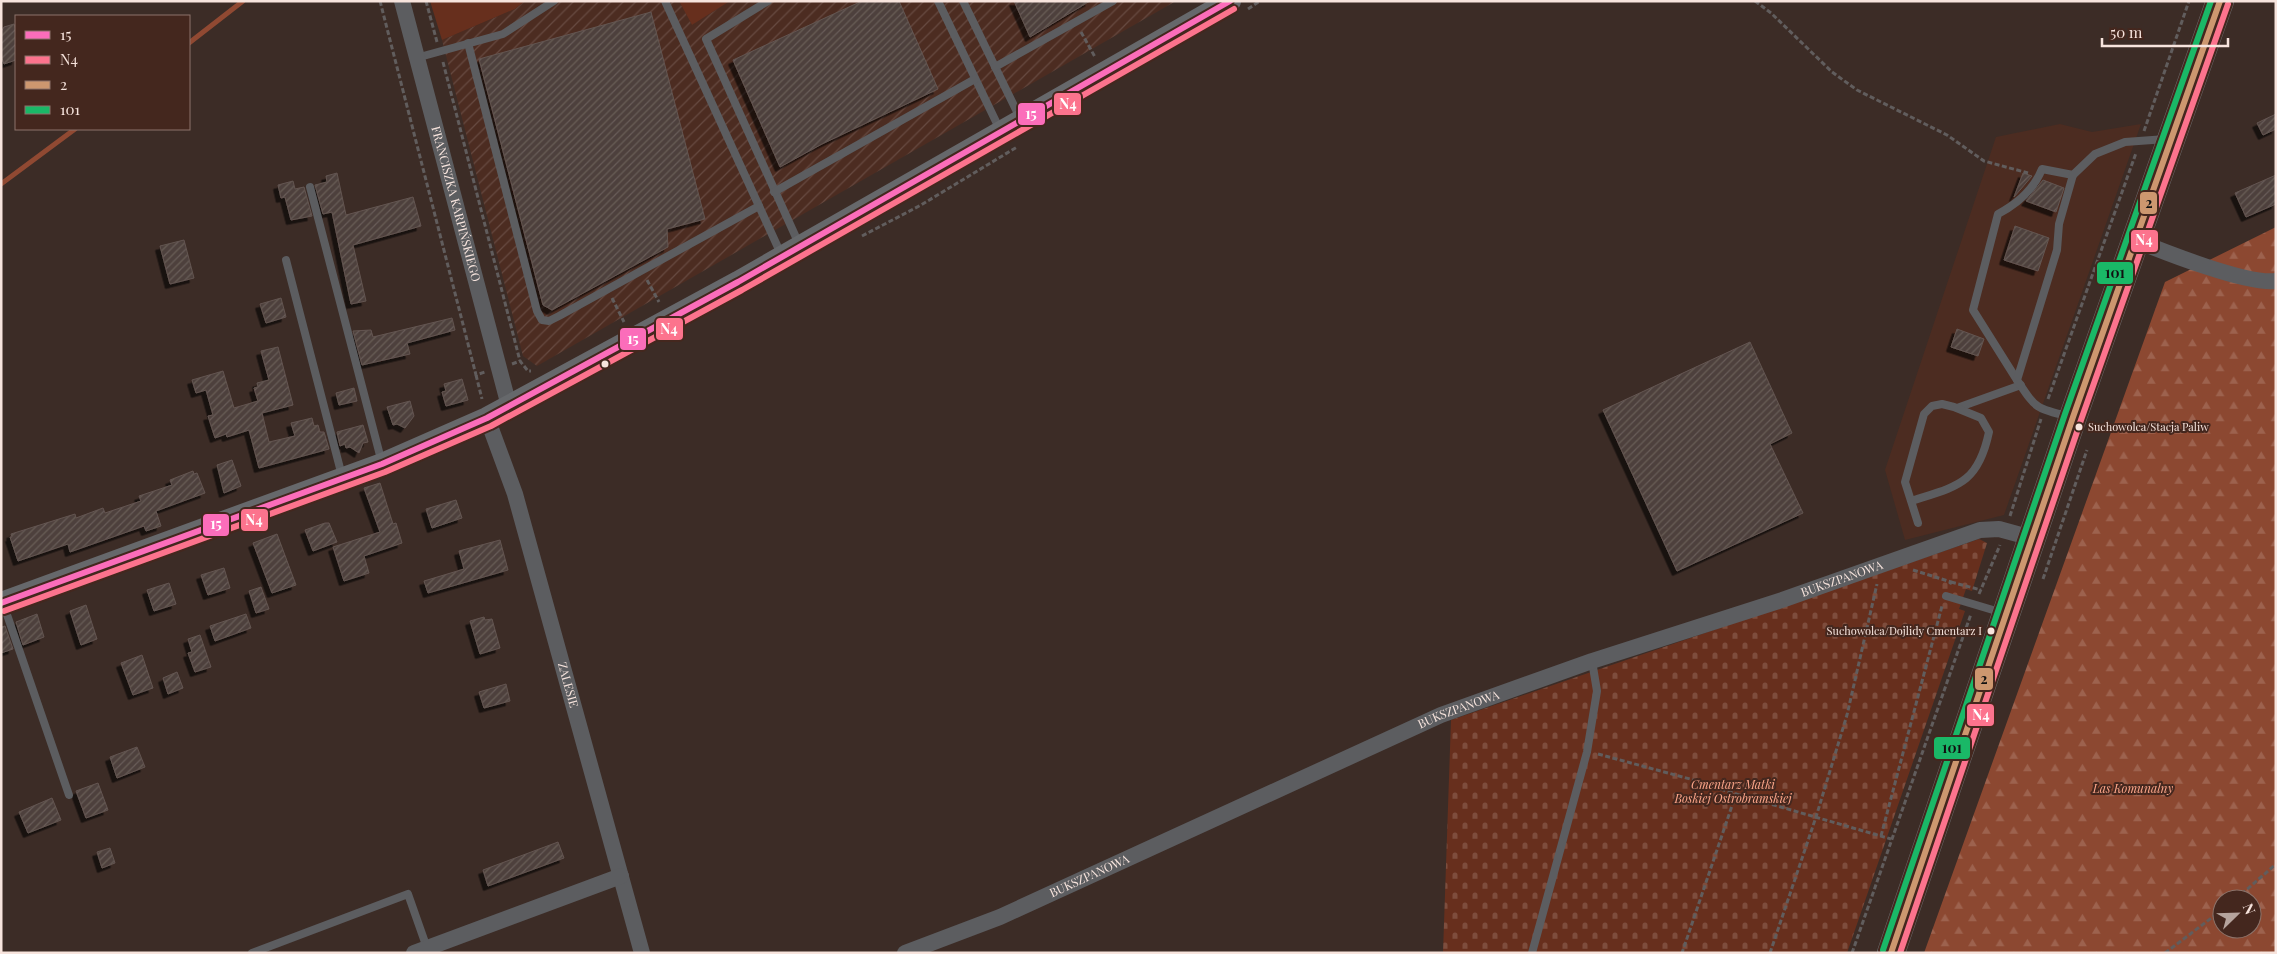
<svg xmlns="http://www.w3.org/2000/svg" width="2277" height="954" font-family="'Playfair Display',serif">
	<style>
		.built { fill: #4c2c21 }
		.industrial { fill: url(#industrial-furrows) }
		.grass { fill: #672f1d }
		.forest { fill: url(#forest-firs); fill-rule: evenodd }
		.cemetery { fill: url(#cemetery-stones) }
		.lines { fill: none; stroke-linecap: round; stroke-linejoin: round }
		.stream { stroke: #904932; stroke-width: 5 }
		.building { fill: url(#building-hatch); stroke: #635551; filter: url(#shadow) }
		.path { stroke: #615d5d; stroke-width: 3; stroke-dasharray: 5 2.5; stroke-linecap: butt }
		.lane { stroke: #5c5d60; stroke-width: 8 }
		.street { stroke: #5c5d60; stroke-width: 16 }
		.secondary { stroke: #66686b; stroke-width: 22 }
		.highway { stroke: #6b6c6e; stroke-width: 28 }
		.bus-1-casing { stroke: #44271e; stroke-width: 10 }
		.bus-2-casing { stroke: #44271e; stroke-width: 10 }
		.bus-3-casing { stroke: #44271e; stroke-width: 10 }
		.bus-4-casing { stroke: #44271e; stroke-width: 10 }
		.bus-1 { stroke: #fb6dba; stroke-width: 6 }
		.bus-2 { stroke: #fc738d; stroke-width: 6 }
		.bus-3 { stroke: #cd976f; stroke-width: 6 }
		.bus-4 { stroke: #1ab867; stroke-width: 6 }
		.bus-dot { fill: #f7e4dd; stroke: #44271e; stroke-width: 2 }
		.labels { text-anchor: middle; stroke-width: 4; stroke-linejoin: round; paint-order: stroke }
		.bus-label { font-size: 11px; fill: #f7e4dd; stroke: #44271e; text-anchor: start }
		.street-label { font-size: 12px; fill: #f7e4dd; stroke: #44271e }
		.park-label { font-size: 12px; font-style: italic; fill: #fda68a; stroke: #44271e }
		.line-badge { stroke: #44271e; stroke-width: 2 }
		.badge-label { font-size: 14px; text-anchor: middle; font-weight: bold; fill: #fff }
		.pale-badge-label { font-size: 14px; text-anchor: middle; font-weight: bold; fill: #111 }
	</style>
	<defs>
		<pattern id="industrial-furrows" width="10" height="10" patternUnits="userSpaceOnUse" patternTransform="scale(1.25)"><rect width="10" height="10" fill="#4c2c21"/><path d="M-1 1l2-2M0 10L10 0M9 11l2-2" fill="none" stroke="#674a41"/></pattern>
		<pattern id="forest-firs" width="22" height="20" patternUnits="userSpaceOnUse" patternTransform="scale(1.25)"><rect width="22" height="20" fill="#8c4831"/><path d="M5 1l3.5 6h-7zM16 11l3.5 6h-7z" fill="#9d624e"/></pattern>
		<pattern id="cemetery-stones" width="16" height="16" patternUnits="userSpaceOnUse" patternTransform="scale(1.25)"><rect width="16" height="16" fill="#672f1d"/><path d="M2 7V4a2 2 0 0 1 4 0v3zM10 15v-3a2 2 0 0 1 4 0v3z" fill="#7e4d3d"/></pattern>
		<pattern id="building-hatch" width="6" height="6" patternUnits="userSpaceOnUse" patternTransform="scale(1.25)"><rect width="6" height="6" fill="#4e413c"/><path d="M-1 1l2-2M0 6l6-6M5 7l2-2" fill="none" stroke="#685c58"/></pattern>
		<filter id="shadow"><feDropShadow dx="-4.5" dy="4.5" stdDeviation="0" flood-color="#0009"/></filter>
	</defs>
	<rect width="100%" height="100%" fill="#3c2c26"/>
	<polygon class="built" points="2060,124 2092,132 2141,124 2004,515 1905,540 1885,470 1996,137"/>
	<polygon class="industrial" points="525,1 679,1 692,25 730,1 1176,1 537,366 523,356 442,40 515,9"/>
	<g class="grass">
		<polygon points="430,1 525,1 515,9 442,40"/>
		<polygon points="679,1 730,1 692,25"/>
	</g>
	<path class="forest" d="M 2276,227 L 2276,953 L 1924,953 L 2165,282 ZM 2222,899 L 2252,899 L 2252,929 L 2222,929 Z"/>
	<polygon class="cemetery" points="1979,539 1987,543 1972,591 1966,589 1959,609 1965,611 1847,953 1443,953 1451,720"/>
	<g class="lines">
		<g class="stream">
			<polyline points="189,43 243,1"/>
			<polyline points="1,184 75,129"/>
		</g>
	</g>
	<g class="building">
		<polygon points="862,1 899,1 938,89 822,144 780,167 733,60"/>
		<polygon points="1014,1 1090,1 1030,37"/>
		<polygon points="651,12 705,219 667,229 668,247 552,310 543,305 479,59"/>
		<polygon points="14,24 16,31 16,60 4,64 1,55 1,32 4,27"/>
		<polygon points="2276,114 2276,129 2263,135 2257,123"/>
		<polygon points="337,173 346,215 413,197 421,226 353,245 366,301 351,304 332,212 323,214 315,185 327,182 326,176"/>
		<polygon points="2023,173 2032,176 2014,197"/>
		<polygon points="2276,175 2276,204 2246,217 2235,193"/>
		<polygon points="2043,180 2064,188 2056,212 2026,201"/>
		<polygon points="293,181 295,189 304,187 312,216 291,220 285,197 281,198 278,185"/>
		<polygon points="2015,226 2049,238 2038,271 2004,260"/>
		<polygon points="184,240 194,278 170,284 160,246"/>
		<polygon points="281,298 286,317 266,323 260,304"/>
		<polygon points="452,318 455,330 407,343 410,354 362,365 353,331 371,330 373,337"/>
		<polygon points="1957,329 1984,339 1978,356 1951,347"/>
		<polygon points="1750,342 1792,433 1770,444 1803,513 1677,571 1603,410"/>
		<polygon points="278,347 293,405 262,413 269,442 295,436 291,423 312,418 314,426 318,425 320,432 324,432 329,449 259,468 249,430 227,437 226,434 215,438 208,416 213,415 206,390 196,393 192,380 223,371 234,408 258,401 254,388 258,387 257,383 269,380 261,351"/>
		<polygon points="462,379 468,400 446,406 442,392 446,391 444,384"/>
		<polygon points="354,388 357,401 339,405 336,393"/>
		<polygon points="410,401 414,416 405,428 397,424 393,425 387,407"/>
		<polygon points="363,425 368,442 363,443 359,453 350,447 346,448 345,444 340,446 337,432"/>
		<polygon points="232,460 241,486 224,493 217,465"/>
		<polygon points="193,471 194,474 197,473 205,493 156,511 161,526 146,531 144,526 70,552 68,544 18,561 10,537 12,537 11,534 75,514 76,518 103,508 105,513 141,501 139,496 172,485 170,480"/>
		<polygon points="380,483 393,524 396,523 402,543 364,556 369,573 344,581 333,547 380,532 364,488"/>
		<polygon points="456,500 462,518 432,528 426,509"/>
		<polygon points="325,523 329,523 337,542 313,551 305,530"/>
		<polygon points="277,534 296,585 272,593 253,543"/>
		<polygon points="500,540 508,570 428,593 424,581 464,569 459,551"/>
		<polygon points="224,568 230,588 208,595 201,575"/>
		<polygon points="169,583 176,604 154,611 147,590"/>
		<polygon points="261,587 269,609 256,613 249,591"/>
		<polygon points="86,605 97,639 81,645 70,611"/>
		<polygon points="37,614 44,637 23,645 16,622"/>
		<polygon points="246,614 251,628 215,641 210,626"/>
		<polygon points="484,617 485,620 492,619 500,648 480,654 470,621"/>
		<polygon points="5,626 13,649 1,653 1,627"/>
		<polygon points="200,635 211,667 195,672 188,653 192,652 188,639"/>
		<polygon points="142,655 153,688 133,695 121,663"/>
		<polygon points="177,672 183,688 168,694 163,678"/>
		<polygon points="506,684 510,701 484,708 479,692"/>
		<polygon points="137,747 145,767 117,778 110,757"/>
		<polygon points="98,783 108,810 86,818 76,791"/>
		<polygon points="52,798 61,820 28,833 19,812"/>
		<polygon points="558,842 564,858 488,886 483,870"/>
		<polygon points="110,848 115,863 102,868 97,852"/>
	</g>
	<g class="lines">
		<g class="path">
			<polyline points="380,1 476,375 485,372"/>
			<polyline points="426,1 437,42"/>
			<polyline points="1755,1 1771,13 1832,72 1857,90 1947,135 1984,161 2028,173"/>
			<polyline points="1248,9 1260,1"/>
			<polyline points="1081,32 1095,57"/>
			<polyline points="443,62 520,361"/>
			<polyline points="2144,131 2189,1"/>
			<polyline points="862,236 921,205 1017,147"/>
			<polyline points="647,280 659,302"/>
			<polyline points="612,298 624,322"/>
			<polyline points="512,364 520,361 528,371 531,371"/>
			<polyline points="476,375 482,399"/>
			<polyline points="2048,399 2136,153"/>
			<polyline points="2010,516 2041,419"/>
			<polyline points="1913,570 1951,582 1949,586"/>
			<polyline points="2043,579 2087,450"/>
			<polyline points="1951,582 1981,590"/>
			<polyline points="1979,594 2000,545"/>
			<polyline points="1598,754 1690,779 1736,794 1682,953"/>
			<polyline points="1736,794 1891,839"/>
			<polyline points="1881,836 1942,606"/>
			<polyline points="2236,899 2276,864"/>
			<polyline points="1770,953 1816,817 1847,715 1877,584"/>
			<polyline points="1852,953 1971,614"/>
			<polyline points="2165,953 2222,910"/>
		</g>
		<g class="lane">
			<polyline points="665,1 781,254"/>
			<polyline points="768,1 706,39 799,244"/>
			<polyline points="938,1 1000,130"/>
			<polyline points="963,1 1020,118"/>
			<polyline points="468,43 537,311 542,320 549,321 559,316 759,206"/>
			<polyline points="416,58 503,34 554,1"/>
			<polyline points="995,67 1113,1"/>
			<polyline points="310,187 382,463"/>
			<polyline points="774,192 975,79"/>
			<polyline points="286,260 342,476"/>
			<path d="M 2017,380 L 1973,310 L 1998,214 C 2017,204 2034,189 2042,169 L 2073,175"/>
			<polyline points="1957,408 2021,385"/>
			<path d="M 2068,416 C 2035,409 2035,407 2017,380 L 2057,250 L 2059,224 L 2073,175 L 2095,154 L 2125,142 L 2166,139"/>
			<path d="M 1911,501 C 1958,486 1978,484 1989,432 L 1981,418 L 1954,407 L 1942,404 L 1932,406 L 1924,414 L 1905,482 L 1918,523"/>
			<polyline points="1946,596 2003,613"/>
			<polyline points="3,603 69,795"/>
			<polyline points="252,953 408,894 427,948"/>
			<polyline points="1532,953 1587,752 1597,691 1592,661"/>
		</g>
		<g class="street">
			<path id="s1" d="M 402,1 L 509,406"/>
			<path d="M 2135,240 C 2164,252 2248,285 2276,281"/>
			<path id="s2" d="M 487,418 L 515,494 L 642,953"/>
			<polyline points="414,953 621,876"/>
			<path id="s3" d="M 905,953 L 1000,917 L 1441,715 L 1592,661 L 1782,600 L 1980,530 L 1999,529 L 2032,538"/>
		</g>
		<polyline class="secondary" points="1,603 382,464 487,418 738,282 1230,1"/>
		<polyline class="highway" points="1891,953 2073,417 2220,1"/>
		<g class="bus-1-casing">
			<polyline id="bus-1" points="1,603 382,464 487,418 738,282 1230,1"/>
		</g>
		<g class="bus-2-casing">
			<g id="bus-2">
				<polyline points="4,611 385,472 491,426 742,290 1234,9"/>
				<polyline points="1900,953 2081,420 2228,4"/>
			</g>
		</g>
		<g class="bus-3-casing">
			<polyline id="bus-3" points="1891,953 2073,417 2220,1"/>
		</g>
		<g class="bus-4-casing">
			<polyline id="bus-4" points="1883,950 2065,414 2211,1"/>
		</g>
		<use href="#bus-1" class="bus-1"/>
		<use href="#bus-2" class="bus-2"/>
		<use href="#bus-3" class="bus-3"/>
		<use href="#bus-4" class="bus-4"/>
	</g>
	<g class="bus-dot">
		<circle cx="605" cy="364" r="4.5"/>
		<circle cx="2079" cy="427" r="4.5"/>
		<circle cx="1991" cy="631" r="4.5"/>
	</g>
	<g class="labels">
		<g class="bus-label">
			<text x="2088" y="431">Suchowolca/Stacja Paliw</text>
			<text x="1982" y="635" text-anchor="end">Suchowolca/Dojlidy Cmentarz I</text>
		</g>
		<g class="street-label">
			<text dy="4" stroke="none"><textPath href="#s1" startOffset="210">FRANCISZKA KARPIŃSKIEGO</textPath></text>
			<text dy="4" stroke="none"><textPath href="#s3" startOffset="1010">BUKSZPANOWA</textPath></text>
			<text dy="4" stroke="none"><textPath href="#s2" startOffset="279">ZALESIE</textPath></text>
			<text dy="4" stroke="none"><textPath href="#s3" startOffset="605">BUKSZPANOWA</textPath></text>
			<text dy="4" stroke="none"><textPath href="#s3" startOffset="200">BUKSZPANOWA</textPath></text>
		</g>
		<g class="park-label">
			<text x="1733" y="789">Cmentarz Matki<tspan x="1733" dy="14">Boskiej Ostrobramskiej</tspan></text>
			<text x="2133" y="793">Las Komunalny</text>
		</g>
	</g>
	<g class="line-badge">
		<rect x="1053" y="92" width="29" height="24" rx="5" fill="#fc738d"/>
		<rect x="1017" y="102" width="29" height="24" rx="5" fill="#fb6dba"/>
		<rect x="2139" y="191" width="19" height="24" rx="5" fill="#cd976f"/>
		<rect x="2130" y="229" width="29" height="24" rx="5" fill="#fc738d"/>
		<rect x="2096" y="261" width="38" height="24" rx="5" fill="#1ab867"/>
		<rect x="655" y="317" width="29" height="24" rx="5" fill="#fc738d"/>
		<rect x="619" y="327" width="28" height="24" rx="5" fill="#fb6dba"/>
		<rect x="240" y="508" width="29" height="24" rx="5" fill="#fc738d"/>
		<rect x="202" y="513" width="28" height="24" rx="5" fill="#fb6dba"/>
		<rect x="1974" y="667" width="20" height="24" rx="5" fill="#cd976f"/>
		<rect x="1966" y="703" width="29" height="24" rx="5" fill="#fc738d"/>
		<rect x="1933" y="736" width="38" height="24" rx="5" fill="#1ab867"/>
	</g>
	<g class="badge-label">
		<text x="1068" y="109">N4</text>
		<text x="1031" y="119">15</text>
		<text x="2144" y="245">N4</text>
		<text x="669" y="334">N4</text>
		<text x="633" y="344">15</text>
		<text x="254" y="525">N4</text>
		<text x="216" y="529">15</text>
		<text x="1981" y="720">N4</text>
	</g>
	<g class="pale-badge-label">
		<text x="2149" y="208">2</text>
		<text x="2115" y="278">101</text>
		<text x="1984" y="684">2</text>
		<text x="1952" y="753">101</text>
	</g>
	<rect width="2277" height="954" fill="none" stroke="#f7e4dd" stroke-width="5"/>
	<rect x="15" y="15" width="175" height="115" fill="#44271e" stroke="#8c736a"/>
	<rect x="25" y="31" width="25" height="8" fill="#fb6dba" stroke="#8c736a"/>
	<text x="60" y="40" font-size="15" fill="#f7e4dd">15</text>
	<rect x="25" y="56" width="25" height="8" fill="#fc738d" stroke="#8c736a"/>
	<text x="60" y="65" font-size="15" fill="#f7e4dd">N4</text>
	<rect x="25" y="81" width="25" height="8" fill="#cd976f" stroke="#8c736a"/>
	<text x="60" y="90" font-size="15" fill="#f7e4dd">2</text>
	<rect x="25" y="106" width="25" height="8" fill="#1ab867" stroke="#8c736a"/>
	<text x="60" y="115" font-size="15" fill="#f7e4dd">101</text>
	<g transform="translate(2237 914) rotate(67)"><circle r="24" fill="#44271e" stroke="#8c736a"/>
	<path d="M0-4L9 19L0 12L-9 19Z" fill="#b6a49d"/>
	<text y="-8" font-size="14" font-weight="bold" text-anchor="middle" fill="#f7e4dd">N</text>
	</g>
	<path d="M2102 38v8h126v-8" fill="none" stroke="#f7e4dd" stroke-width="2.5"/>
	<text x="2110" y="38" font-size="15" fill="#f7e4dd" stroke="#44271e" stroke-width="4" paint-order="stroke">50 m</text>
</svg>
